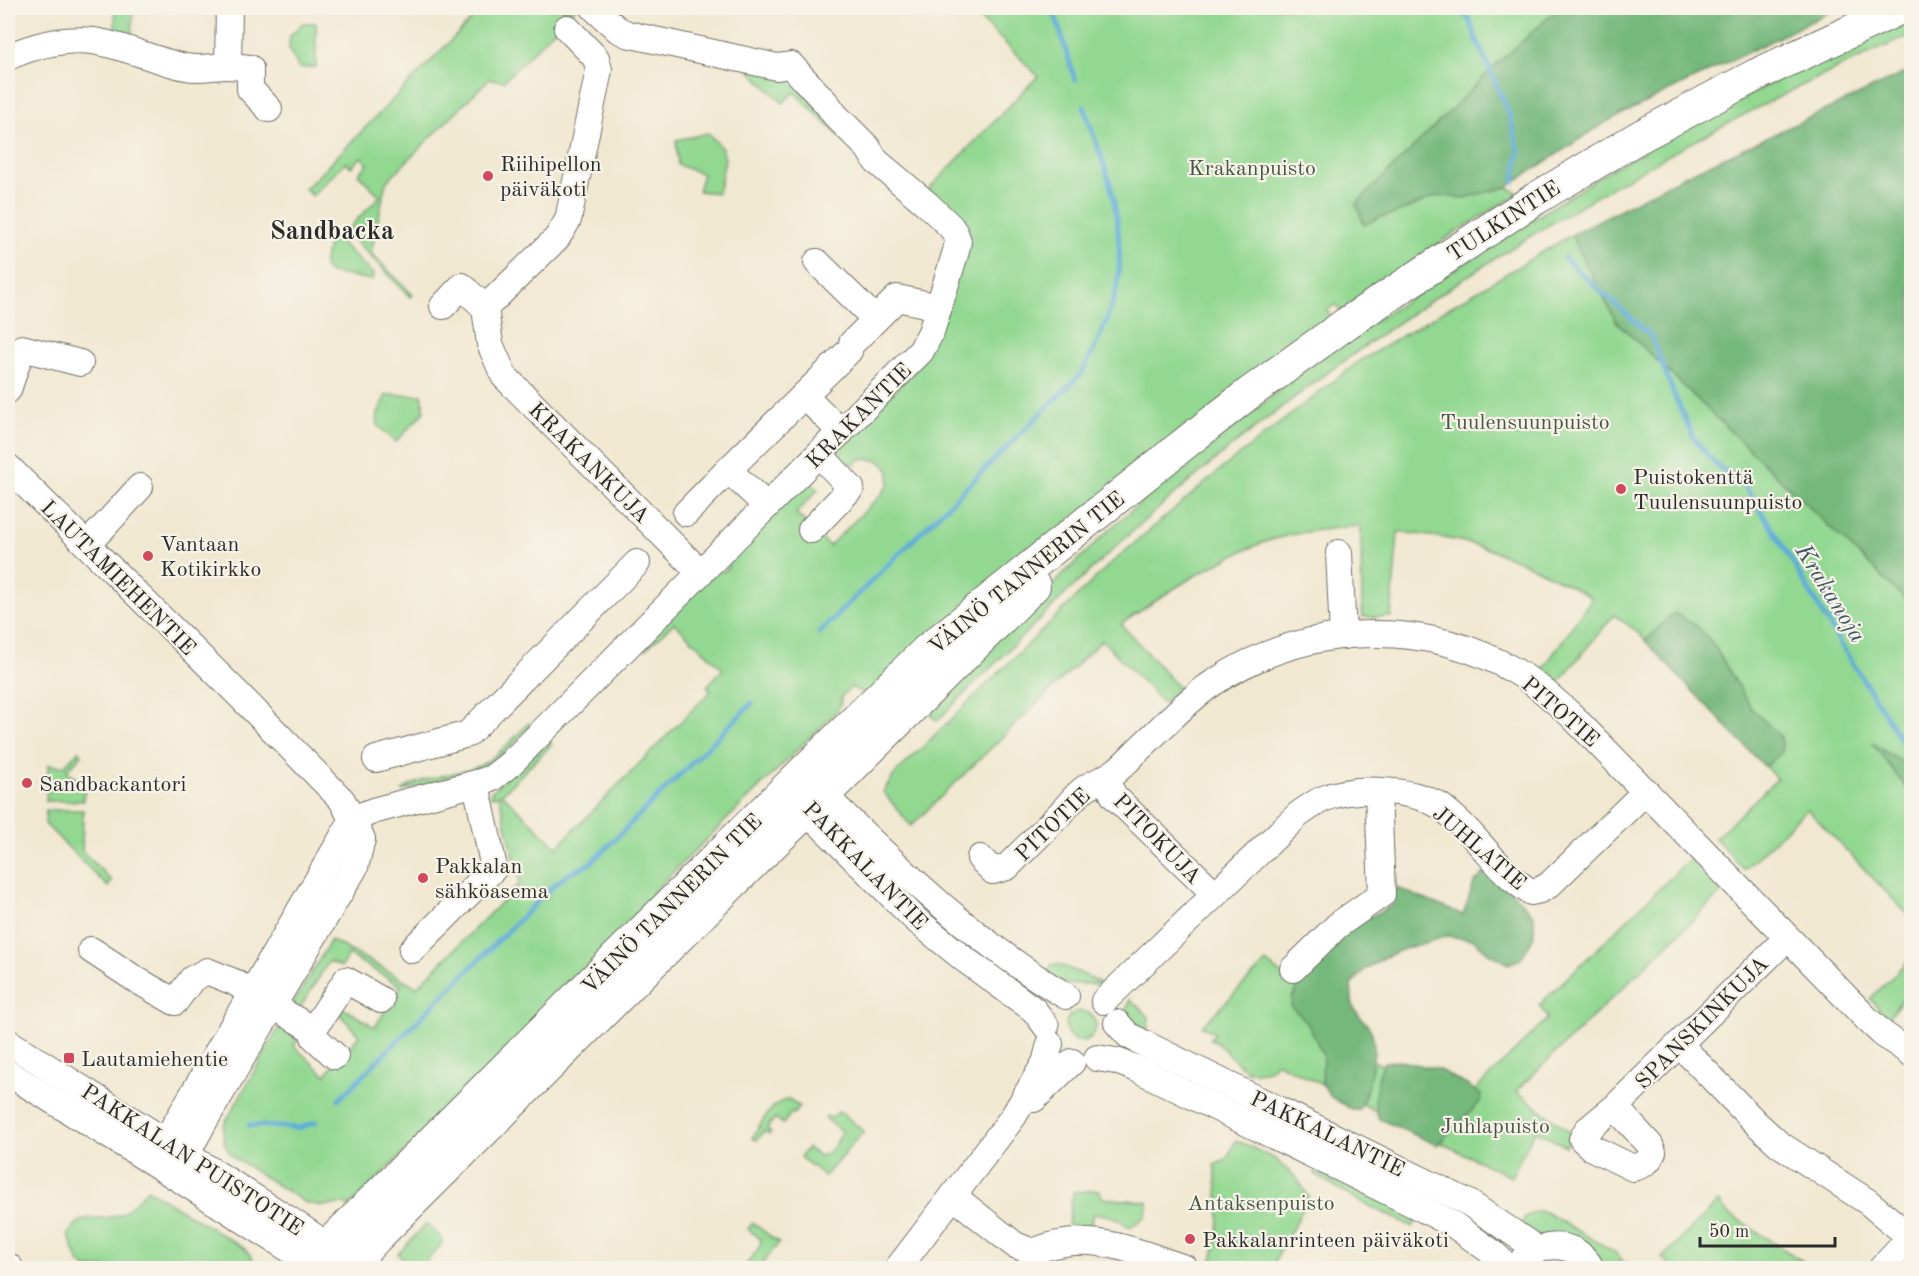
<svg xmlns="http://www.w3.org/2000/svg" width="1919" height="1276" font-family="'Old Standard TT',serif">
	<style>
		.green { fill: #92d891; stroke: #5e825e; stroke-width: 1.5 }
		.forest { fill: #75b87b; stroke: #507253; stroke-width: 1.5 }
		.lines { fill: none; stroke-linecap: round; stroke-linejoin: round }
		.stream { stroke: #5eacd8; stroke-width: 5 }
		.minor-casing { stroke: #706d65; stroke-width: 28 }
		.major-casing { stroke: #706d65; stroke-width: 34 }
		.minor { stroke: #fff; stroke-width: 26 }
		.major { stroke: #fff; stroke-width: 32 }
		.poi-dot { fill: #d1495b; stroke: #f7f3e8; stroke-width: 2 }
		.labels { text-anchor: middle; stroke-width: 4.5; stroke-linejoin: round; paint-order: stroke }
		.poi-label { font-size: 22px; fill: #2b2b2b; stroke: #f7f3e8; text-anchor: start }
		.park-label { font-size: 22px; fill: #455644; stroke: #f7f3e8 }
		.street-label { font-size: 22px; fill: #2b2b2b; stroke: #f7f3e8 }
		.water-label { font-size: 24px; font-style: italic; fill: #3d5868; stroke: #f7f3e8 }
		.quarter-label { font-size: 26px; font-weight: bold; fill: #2b2b2b; stroke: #f7f3e8 }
	</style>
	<rect width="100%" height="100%" fill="#f7f3e8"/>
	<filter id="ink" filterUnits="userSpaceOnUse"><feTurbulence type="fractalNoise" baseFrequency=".0167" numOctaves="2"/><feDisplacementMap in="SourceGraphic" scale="12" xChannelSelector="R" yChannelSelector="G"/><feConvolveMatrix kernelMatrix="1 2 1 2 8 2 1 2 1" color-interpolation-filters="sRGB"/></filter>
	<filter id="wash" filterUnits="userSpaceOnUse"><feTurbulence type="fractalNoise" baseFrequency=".008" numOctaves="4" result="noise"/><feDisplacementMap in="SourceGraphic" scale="24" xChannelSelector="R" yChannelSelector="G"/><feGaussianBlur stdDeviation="1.35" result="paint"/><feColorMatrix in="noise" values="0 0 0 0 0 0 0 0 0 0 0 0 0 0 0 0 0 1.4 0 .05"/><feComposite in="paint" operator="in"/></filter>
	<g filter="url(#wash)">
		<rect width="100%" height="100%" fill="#f1e8d1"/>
		<g class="green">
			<polygon points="115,8 133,8 132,41 115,36"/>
			<polygon points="483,8 576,8 504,81 489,79 386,182 371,253 413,295 410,297 346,231 380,196 358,174 368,164 361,157 351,167 346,162 312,196 305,189"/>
			<path d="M 970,8 L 1559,8 L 1497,64 L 1496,190 L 1507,187 L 1516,192 L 1516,196 C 1455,231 1397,270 1341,312 L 1336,304 L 1327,310 L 1332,318 L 868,696 L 852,687 L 841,697 L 841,703 L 837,711 L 652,893 L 658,900 L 349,1207 L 343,1204 L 323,1206 L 306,1203 L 233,1157 C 224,1147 222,1138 224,1125 L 282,1022 L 301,1035 L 294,1046 L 325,1075 L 359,1036 L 339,1013 L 341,1007 L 375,1027 L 401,986 L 349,955 L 341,967 L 329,961 L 300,1008 L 291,1007 L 331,940 L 417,987 L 520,883 L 499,795 L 491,797 L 491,792 L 547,739 L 552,744 L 502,794 L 557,847 L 711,691 L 707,686 L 723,669 L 674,623 L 645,650 L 640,646 L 719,569 L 724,572 L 729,566 L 726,561 L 807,478 L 818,490 L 796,513 L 829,546 L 882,494 L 889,484 L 889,470 L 880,461 L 862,458 L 853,466 L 848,461 L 842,466 L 832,452 L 916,369 L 968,238 L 926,192 L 1038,76 Z"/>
			<path d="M 1911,16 L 1911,35 C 1760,101 1615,181 1477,270 C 1369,340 1264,416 1168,500 C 1087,570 1013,646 937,721 L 930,714 L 947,687 L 1111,528 L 1197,454 L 1342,342 L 1616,166 L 1776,81 Z"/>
			<polygon points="303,23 316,23 316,67 299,68 289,49 290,36"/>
			<polygon points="745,66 792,78 844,141 794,92 783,103"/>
			<polygon points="708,133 722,148 725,159 718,193 698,191 703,174 678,165 676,140"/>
			<path d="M 1571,235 L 1616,321 L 1911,605 L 1911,918 L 1807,809 L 1744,870 L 1715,838 L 1777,779 L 1635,630 L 1614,615 L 1558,683 L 1542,670 L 1592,598 C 1552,575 1512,555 1468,543 C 1445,537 1421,535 1398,532 L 1391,617 L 1362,617 L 1361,526 C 1326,529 1290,532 1257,545 C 1207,565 1165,594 1121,624 L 1179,688 L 1163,703 L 1102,640 L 911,826 L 883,792 L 895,774 L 1110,564 L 1225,466 L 1358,362 Z"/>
			<path d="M 334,239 L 339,241 L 373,274 L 372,280 L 331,273 C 318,268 326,254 329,243 Z"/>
			<polygon points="386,395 422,395 424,412 396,442 378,426 377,416"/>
			<path d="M 529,723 L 531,726 L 489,769 L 402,791 C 422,776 450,776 474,768 C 495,761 513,738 529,723 Z"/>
			<polygon points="79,751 82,755 67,770 87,790 83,794 83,801 46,801 48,765 64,766"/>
			<polygon points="46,810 83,810 82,851 112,881 108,887 45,824"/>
			<path d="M 1693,856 L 1726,888 L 1516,1091 L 1573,1134 L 1566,1146 L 1535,1131 L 1511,1177 L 1276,1062 C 1272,1072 1265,1071 1254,1072 L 1251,1070 L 1248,1072 C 1234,1062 1225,1047 1210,1038 L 1215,1033 L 1202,1026 L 1266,962 L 1297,987 L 1292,998 L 1343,1046 L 1461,1104 L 1548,1018 L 1539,1005 Z"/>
			<polygon points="1911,958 1911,988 1888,1018 1870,999"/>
			<path d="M 1056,964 C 1066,967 1096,979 1101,984 L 1066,984 L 1044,975 L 1052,965 Z"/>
			<polygon points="1130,999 1149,1017 1148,1027 1144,1036 1125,1014"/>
			<circle cx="1081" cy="1026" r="15"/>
			<path d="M 789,1099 L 799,1106 L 794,1114 L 791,1113 L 783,1124 L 775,1118 L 767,1128 L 771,1132 L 769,1134 L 764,1131 L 757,1140 L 752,1138 C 761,1124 771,1102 789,1099 Z"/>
			<path d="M 839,1111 L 864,1131 L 825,1176 L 800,1157 L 807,1148 L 820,1156 C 831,1154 839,1142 841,1131 L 825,1118 L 826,1116 L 832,1118 Z"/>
			<path d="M 1236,1140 L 1275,1159 L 1297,1178 L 1309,1198 L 1271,1268 L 1209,1268 C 1223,1230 1220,1204 1214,1165 L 1226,1160 Z"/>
			<polygon points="1317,1169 1418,1216 1413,1227 1361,1202 1314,1174"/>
			<path d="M 147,1189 L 244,1248 L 252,1257 L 256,1268 L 86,1268 L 78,1261 L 68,1234 C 85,1209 96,1223 119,1215 C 127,1213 141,1196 147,1189 Z"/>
			<path d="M 1099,1190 L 1103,1198 L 1148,1202 L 1146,1216 L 1132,1226 L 1127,1226 C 1117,1216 1107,1215 1093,1214 L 1090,1227 L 1068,1225 L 1073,1192 Z"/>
			<polygon points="1718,1202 1729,1214 1813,1268 1675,1268 1662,1258"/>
			<polygon points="1537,1211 1545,1212 1615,1252 1623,1261 1622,1268 1603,1268 1539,1236 1518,1228 1525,1217"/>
			<polygon points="753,1223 779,1243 764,1262 757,1268 744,1268 760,1246 761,1240 748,1229"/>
			<polygon points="426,1224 442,1238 442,1243 421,1268 412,1268 398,1254"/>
		</g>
		<g class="forest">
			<polygon points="1559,8 1838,8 1606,122 1507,187 1464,198 1436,196 1397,213 1378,218 1364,225 1356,204 1497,64"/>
			<polygon points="1911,70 1911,605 1616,321 1571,235 1680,178"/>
			<polygon points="1674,613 1697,626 1712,642 1752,709 1781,737 1782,752 1765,767 1645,641"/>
			<polygon points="1872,743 1911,768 1911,794"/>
			<path d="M 1489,868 L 1534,915 L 1534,936 L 1521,959 L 1508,964 L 1488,953 L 1474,940 L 1448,936 L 1404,949 L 1385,957 L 1363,971 L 1351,985 C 1352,992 1351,1002 1354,1008 C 1358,1016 1367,1022 1371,1031 C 1379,1048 1368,1093 1359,1109 L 1351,1109 L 1331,1097 L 1322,1083 L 1323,1055 L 1309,1026 L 1302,1017 L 1291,1007 C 1293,985 1326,944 1344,932 C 1359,921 1377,914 1393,905 L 1393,886 L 1463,915 L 1474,883 Z"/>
			<path d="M 1401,1061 L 1438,1069 L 1470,1087 L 1481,1095 L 1481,1101 L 1437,1145 L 1379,1119 C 1371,1103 1377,1078 1384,1062 Z"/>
		</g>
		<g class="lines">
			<g class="stream">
				<polyline points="1053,8 1075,80"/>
				<polyline points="1456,8 1470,20 1475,36 1510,116 1519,152 1514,182"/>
				<polyline points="1564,258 1651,336 1673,392 1693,437 1715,464 1742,482 1772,528 1840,643 1912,757"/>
				<path d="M 819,633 L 1081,374 C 1097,345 1113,312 1118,279 C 1122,258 1117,213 1112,191 C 1105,164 1093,135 1084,107"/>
				<polyline points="339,1099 554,885 570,873 591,863 752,703"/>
				<polyline points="249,1125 299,1128 316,1122"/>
			</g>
		</g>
	</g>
	<g filter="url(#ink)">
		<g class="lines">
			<g class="minor-casing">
				<g id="minor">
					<polyline points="567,28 596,58 599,70 568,220 557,238 485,308 490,344 504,376 700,572"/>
					<path d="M 8,57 C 35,45 63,38 93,41 C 123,45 155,61 186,67 C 200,70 213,66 227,66 C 235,66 243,67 250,68 L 250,89 L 269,109"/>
					<polyline points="228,66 229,8"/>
					<polyline points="817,262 875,319"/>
					<polyline points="443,306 462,286 485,308"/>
					<polyline points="852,343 897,298 939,307"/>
					<polyline points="8,390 22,348 80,363"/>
					<polyline points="804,395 841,432"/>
					<polyline points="8,467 238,694 342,800 362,839 355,867 205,1120 186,1155 165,1170"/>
					<polyline points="728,470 767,506"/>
					<polyline points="686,513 728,470 849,351"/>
					<polyline points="811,530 851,488 819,454"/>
					<polyline points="86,544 100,531 140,487"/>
					<polyline points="1339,553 1343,636"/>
					<polyline points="376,759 468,734 637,563"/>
					<polyline points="1105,778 1114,796 1215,894"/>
					<path d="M 805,788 L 824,795 C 899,869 975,942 1066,996"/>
					<polyline points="798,795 807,811 916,920 964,959 1034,1010 1046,1026"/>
					<polyline points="353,819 373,811 480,782 492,778 510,764 921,351 931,332 956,251 958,241 955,233 951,227 927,204 876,161 868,148 835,115 828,105 791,65 777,67 627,34 617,29 594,8"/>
					<path d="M 980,858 L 993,871 L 1007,867 C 1026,848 1044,830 1062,812 C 1069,804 1076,795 1084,789 C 1094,782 1106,779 1116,771 C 1124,765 1131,757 1139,749 C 1163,727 1186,701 1213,683 C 1303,623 1422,617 1515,671 C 1536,683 1554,700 1572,716 L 1868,1020 L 1883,1034 L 1912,1054"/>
					<polyline points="91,950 135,979 175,1002 192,979 207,971 234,982 313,1030 314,1037 335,1056"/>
					<polyline points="412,950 494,868 476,784"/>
					<polyline points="1293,969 1338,925 1382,894 1378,791"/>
					<path d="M 1104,1001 L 1299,814 C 1307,809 1314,803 1323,799 C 1354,786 1411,788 1440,806 C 1446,810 1452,816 1458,821 C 1481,842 1504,877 1531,892 L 1540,890 L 1549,885 L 1646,791"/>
					<polyline points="1117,1023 1128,1035 1147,1045 1469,1203 1537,1249"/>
					<polyline points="313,1030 346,980 381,1000"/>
					<polyline points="8,1042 296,1224 328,1246 332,1262"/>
					<polyline points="1679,1044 1757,1124 1779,1144 1868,1202 1910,1237"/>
					<polyline points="1097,1058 1116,1061 1135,1068 1417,1206 1454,1225 1493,1253 1509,1268"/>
					<polyline points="8,1073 165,1170 319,1268"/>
					<polyline points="1034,1099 1072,1062"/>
					<path d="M 1615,1107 L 1650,1145 L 1653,1152 C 1649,1162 1644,1165 1633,1168 L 1592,1148 L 1582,1139 L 1587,1130 L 1615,1107 L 1787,938"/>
					<polyline points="165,1158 165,1142 353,819"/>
					<path d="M 953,1196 L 1015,1245 L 1033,1252 C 1087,1228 1133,1251 1185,1268"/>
					<path d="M 1524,1258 C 1545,1240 1578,1242 1591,1268"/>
					<polyline points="8,1266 10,1268"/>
					<polyline points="898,1268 1013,1117 1045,1063 1050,1044"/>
					<polyline points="1882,1268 1912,1236"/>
				</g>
			</g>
			<g class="major-casing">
				<g id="major">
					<polyline points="305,1268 738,836 927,650 1179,448 1248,394 1347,323 1535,199 1639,137 1756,75 1901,8"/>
					<polyline points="348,1268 375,1239 759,857 824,795 1034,586"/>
				</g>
			</g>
			<use href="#minor" class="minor"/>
			<use href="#major" class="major"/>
		</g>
	</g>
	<g class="poi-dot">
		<circle cx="488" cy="176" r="6"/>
		<circle cx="1621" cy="489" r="6"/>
		<circle cx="148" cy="556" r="6"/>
		<circle cx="27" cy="783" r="6"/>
		<circle cx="423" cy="878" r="6"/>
		<rect x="63" y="1052" width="12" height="12" rx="3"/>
		<circle cx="1190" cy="1239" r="6"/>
	</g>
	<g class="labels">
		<g class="poi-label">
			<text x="500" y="171">Riihipellon<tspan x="500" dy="25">päiväkoti</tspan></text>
			<text x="1633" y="484">Puistokenttä<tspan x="1633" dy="25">Tuulensuunpuisto</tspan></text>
			<text x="160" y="551">Vantaan<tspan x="160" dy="25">Kotikirkko</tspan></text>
			<text x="39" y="791">Sandbackantori</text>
			<text x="435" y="873">Pakkalan<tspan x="435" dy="25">sähköasema</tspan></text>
			<text x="81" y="1066">Lautamiehentie</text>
			<text x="1202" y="1247">Pakkalanrinteen päiväkoti</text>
		</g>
		<g class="park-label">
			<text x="1252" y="175">Krakanpuisto</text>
			<text x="1525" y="429">Tuulensuunpuisto</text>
			<text x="1495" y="1133">Juhlapuisto</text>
			<text x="1261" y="1210">Antaksenpuisto</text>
		</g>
		<g class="street-label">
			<text transform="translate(1503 220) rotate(-33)" y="8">TULKINTIE</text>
			<text transform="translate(858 415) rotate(-45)" y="8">KRAKANTIE</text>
			<text transform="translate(590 462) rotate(45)" y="8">KRAKANKUJA</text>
			<text transform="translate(1026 572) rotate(-39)" y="8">VÄINÖ TANNERIN TIE</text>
			<text transform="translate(119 577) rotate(45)" y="8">LAUTAMIEHENTIE</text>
			<text transform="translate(1561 711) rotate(41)" y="8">PITOTIE</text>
			<text transform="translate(1052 824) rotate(-44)" y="8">PITOTIE</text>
			<text transform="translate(1158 838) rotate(46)" y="8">PITOKUJA</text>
			<text transform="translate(1480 847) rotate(41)" y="8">JUHLATIE</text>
			<text transform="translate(866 865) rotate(46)" y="8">PAKKALANTIE</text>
			<text transform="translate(671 903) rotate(-45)" y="8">VÄINÖ TANNERIN TIE</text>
			<text transform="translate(1701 1022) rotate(-45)" y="8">SPANSKINKUJA</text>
			<text transform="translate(1328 1133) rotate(26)" y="8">PAKKALANTIE</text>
			<text transform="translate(193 1159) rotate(33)" y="8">PAKKALAN PUISTOTIE</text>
		</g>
		<g class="water-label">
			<text transform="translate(1831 593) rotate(58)" y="8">Krakanoja</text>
		</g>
		<g class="quarter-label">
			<text x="332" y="239">Sandbacka</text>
		</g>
	</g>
	<rect width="1919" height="1276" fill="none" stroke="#f7f3e8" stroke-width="30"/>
	<path d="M1700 1237v9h135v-9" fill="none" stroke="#2b2b2b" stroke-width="3"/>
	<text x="1709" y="1237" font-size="18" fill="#2b2b2b" stroke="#f7f3e8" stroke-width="4.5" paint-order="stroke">50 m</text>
</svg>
